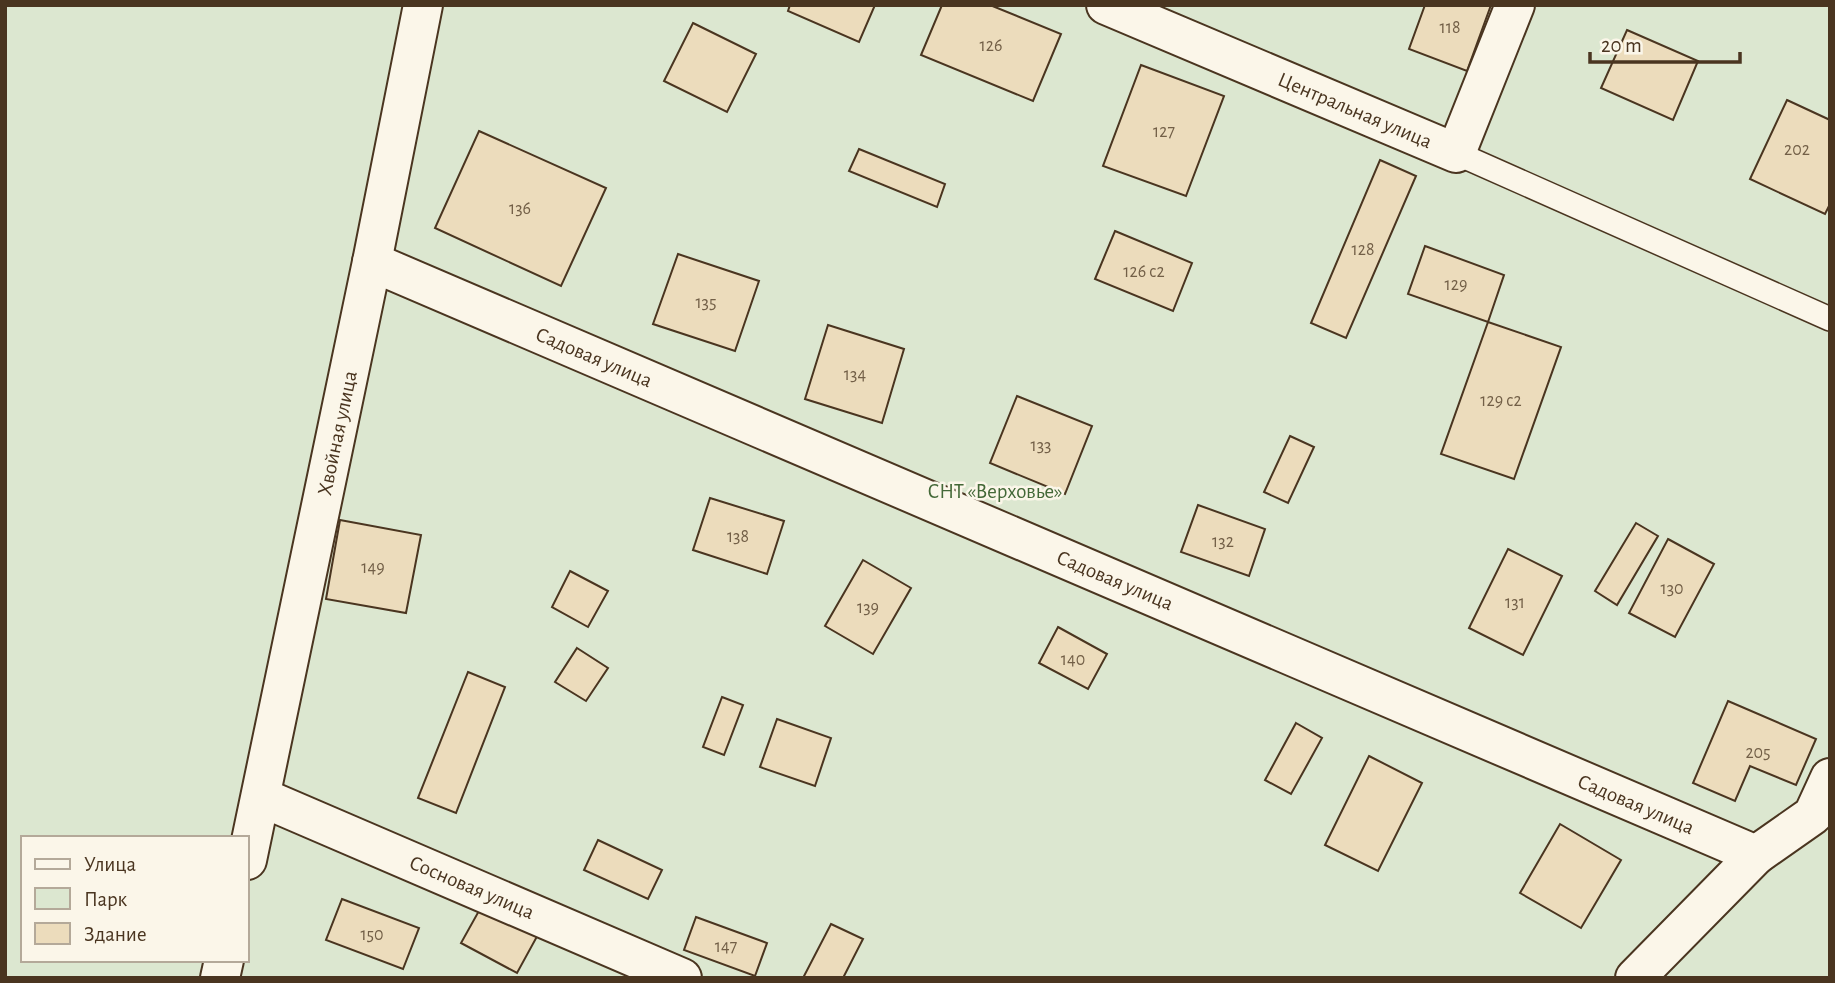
<svg xmlns="http://www.w3.org/2000/svg" width="1835" height="983" font-family="'Alegreya Sans',sans-serif">
	<style>
		.green { fill: #dce7d0; stroke: #887966; stroke-width: 2; fill-rule: evenodd }
		.building { fill: #ecdcbc; stroke: #4a3520; stroke-width: 2 }
		.lines { fill: none; stroke-linecap: round; stroke-linejoin: round }
		.lane-casing { stroke: #4a3520; stroke-width: 26 }
		.street-casing { stroke: #4a3520; stroke-width: 42 }
		.lane { stroke: #fbf6e9; stroke-width: 23 }
		.street { stroke: #fbf6e9; stroke-width: 38 }
		.labels { text-anchor: middle; stroke-width: 5; stroke-linejoin: round; paint-order: stroke }
		.number-label { font-size: 18px; fill: #725f47 }
		.street-label { font-size: 21px; fill: #4a3520; stroke: #fbf6e9 }
		.park-label { font-size: 21px; fill: #436837; stroke: #fbf6e9 }
	</style>
	<rect width="100%" height="100%" fill="#fbf6e9"/>
	<path class="green" d="M 5,5 L 1830,5 L 1830,978 L 5,978 ZM 23,838 L 247,838 L 247,960 L 23,960 Z"/>
	<g class="building">
		<polygon points="790,5 875,5 859,42 788,11"/>
		<polygon points="942,5 990,5 1061,34 1033,101 921,55"/>
		<polygon points="1425,5 1491,5 1467,71 1409,49"/>
		<polygon points="693,23 756,54 727,112 664,81"/>
		<polygon points="1627,30 1698,61 1673,120 1601,88"/>
		<polygon points="1141,65 1224,96 1186,196 1103,166"/>
		<polygon points="1787,100 1830,120 1830,204 1825,214 1750,179"/>
		<polygon points="479,131 606,188 561,286 435,228"/>
		<polygon points="859,149 945,184 937,207 849,171"/>
		<polygon points="1380,160 1416,176 1346,338 1311,323"/>
		<polygon points="1115,231 1192,263 1173,311 1095,279"/>
		<polygon points="1425,246 1504,275 1488,322 1408,294"/>
		<polygon points="678,254 759,281 735,351 653,324"/>
		<polygon points="1488,322 1561,347 1514,479 1441,454"/>
		<polygon points="828,325 904,349 882,423 805,399"/>
		<polygon points="1017,396 1092,426 1065,494 990,463"/>
		<polygon points="1290,436 1314,447 1288,503 1264,492"/>
		<polygon points="710,498 784,521 767,574 693,550"/>
		<polygon points="1198,505 1265,529 1249,576 1181,552"/>
		<polygon points="340,520 421,535 406,613 326,599"/>
		<polygon points="1636,523 1658,536 1617,605 1595,591"/>
		<polygon points="1668,539 1714,564 1675,637 1629,613"/>
		<polygon points="1508,549 1562,576 1523,655 1469,628"/>
		<polygon points="863,560 911,588 873,654 825,626"/>
		<polygon points="570,571 608,591 588,627 552,607"/>
		<polygon points="1058,627 1107,654 1088,689 1039,663"/>
		<polygon points="577,648 608,668 586,701 555,682"/>
		<polygon points="468,672 505,687 456,813 418,798"/>
		<polygon points="722,697 743,705 724,755 703,747"/>
		<polygon points="1728,701 1816,739 1796,785 1750,766 1735,801 1693,783"/>
		<polygon points="777,719 831,738 815,786 760,767"/>
		<polygon points="1296,723 1322,738 1291,794 1265,780"/>
		<polygon points="1369,756 1422,783 1378,871 1325,845"/>
		<polygon points="1560,824 1621,860 1581,928 1520,893"/>
		<polygon points="598,840 662,870 648,899 584,870"/>
		<polygon points="342,899 419,928 403,969 326,940"/>
		<polygon points="485,900 540,931 517,973 461,943"/>
		<polygon points="696,917 767,943 755,976 684,950"/>
		<polygon points="831,924 863,939 843,978 803,978"/>
	</g>
	<g class="lines">
		<g class="lane-casing">
			<polyline id="lane" points="1456,153 1830,319"/>
		</g>
		<g class="street-casing">
			<g id="street">
				<polyline points="1106,5 1456,153 1515,5"/>
				<polyline points="372,262 1756,855 1813,815 1830,778"/>
				<polyline points="261,797 682,978"/>
				<polyline points="247,860 372,262 423,5"/>
				<polyline points="220,978 224,960"/>
				<polyline points="1635,978 1756,855"/>
			</g>
		</g>
		<use href="#lane" class="lane"/>
		<use href="#street" class="street"/>
	</g>
	<g class="labels">
		<g class="number-label">
			<text x="1450" y="33">118</text>
			<text x="991" y="51">126</text>
			<text x="1164" y="137">127</text>
			<text x="1797" y="155">202</text>
			<text x="520" y="214">136</text>
			<text x="1363" y="255">128</text>
			<text x="1144" y="277">126 с2</text>
			<text x="1456" y="290">129</text>
			<text x="706" y="308">135</text>
			<text x="855" y="380">134</text>
			<text x="1501" y="406">129 с2</text>
			<text x="1041" y="451">133</text>
			<text x="738" y="542">138</text>
			<text x="1223" y="547">132</text>
			<text x="373" y="573">149</text>
			<text x="1672" y="594">130</text>
			<text x="1515" y="608">131</text>
			<text x="868" y="613">139</text>
			<text x="1073" y="665">140</text>
			<text x="1758" y="758">205</text>
			<text x="372" y="940">150</text>
			<text x="726" y="952">147</text>
		</g>
		<g class="street-label">
			<text transform="translate(1355 110) rotate(23)" y="7">Центральная улица</text>
			<text transform="translate(594 357) rotate(23)" y="7">Садовая улица</text>
			<text transform="translate(337 433) rotate(-78)" y="7">Хвойная улица</text>
			<text transform="translate(1115 580) rotate(23)" y="7">Садовая улица</text>
			<text transform="translate(1636 804) rotate(23)" y="7">Садовая улица</text>
			<text transform="translate(472 887) rotate(23)" y="7">Сосновая улица</text>
		</g>
		<g class="park-label">
			<text x="995" y="498">СНТ «Верховье»</text>
		</g>
	</g>
	<rect width="1835" height="983" fill="none" stroke="#4a3520" stroke-width="14"/>
	<rect x="21" y="836" width="228" height="126" fill="#fbf6e9" stroke="#b4a999" stroke-width="2"/>
	<rect x="35" y="859" width="35" height="10" fill="#fbf6e9" stroke="#b4a999" stroke-width="2"/>
	<text x="84" y="871" font-size="21" fill="#4a3520">Улица</text>
	<rect x="35" y="888" width="35" height="21" fill="#dce7d0" stroke="#b4a999" stroke-width="2"/>
	<text x="84" y="906" font-size="21" fill="#4a3520">Парк</text>
	<rect x="35" y="923" width="35" height="21" fill="#ecdcbc" stroke="#b4a999" stroke-width="2"/>
	<text x="84" y="941" font-size="21" fill="#4a3520">Здание</text>
	<path d="M1590 52v10h150v-10" fill="none" stroke="#4a3520" stroke-width="3.5"/>
	<text x="1601" y="52" font-size="21" fill="#4a3520" stroke="#fbf6e9" stroke-width="5" paint-order="stroke">20 m</text>
</svg>
